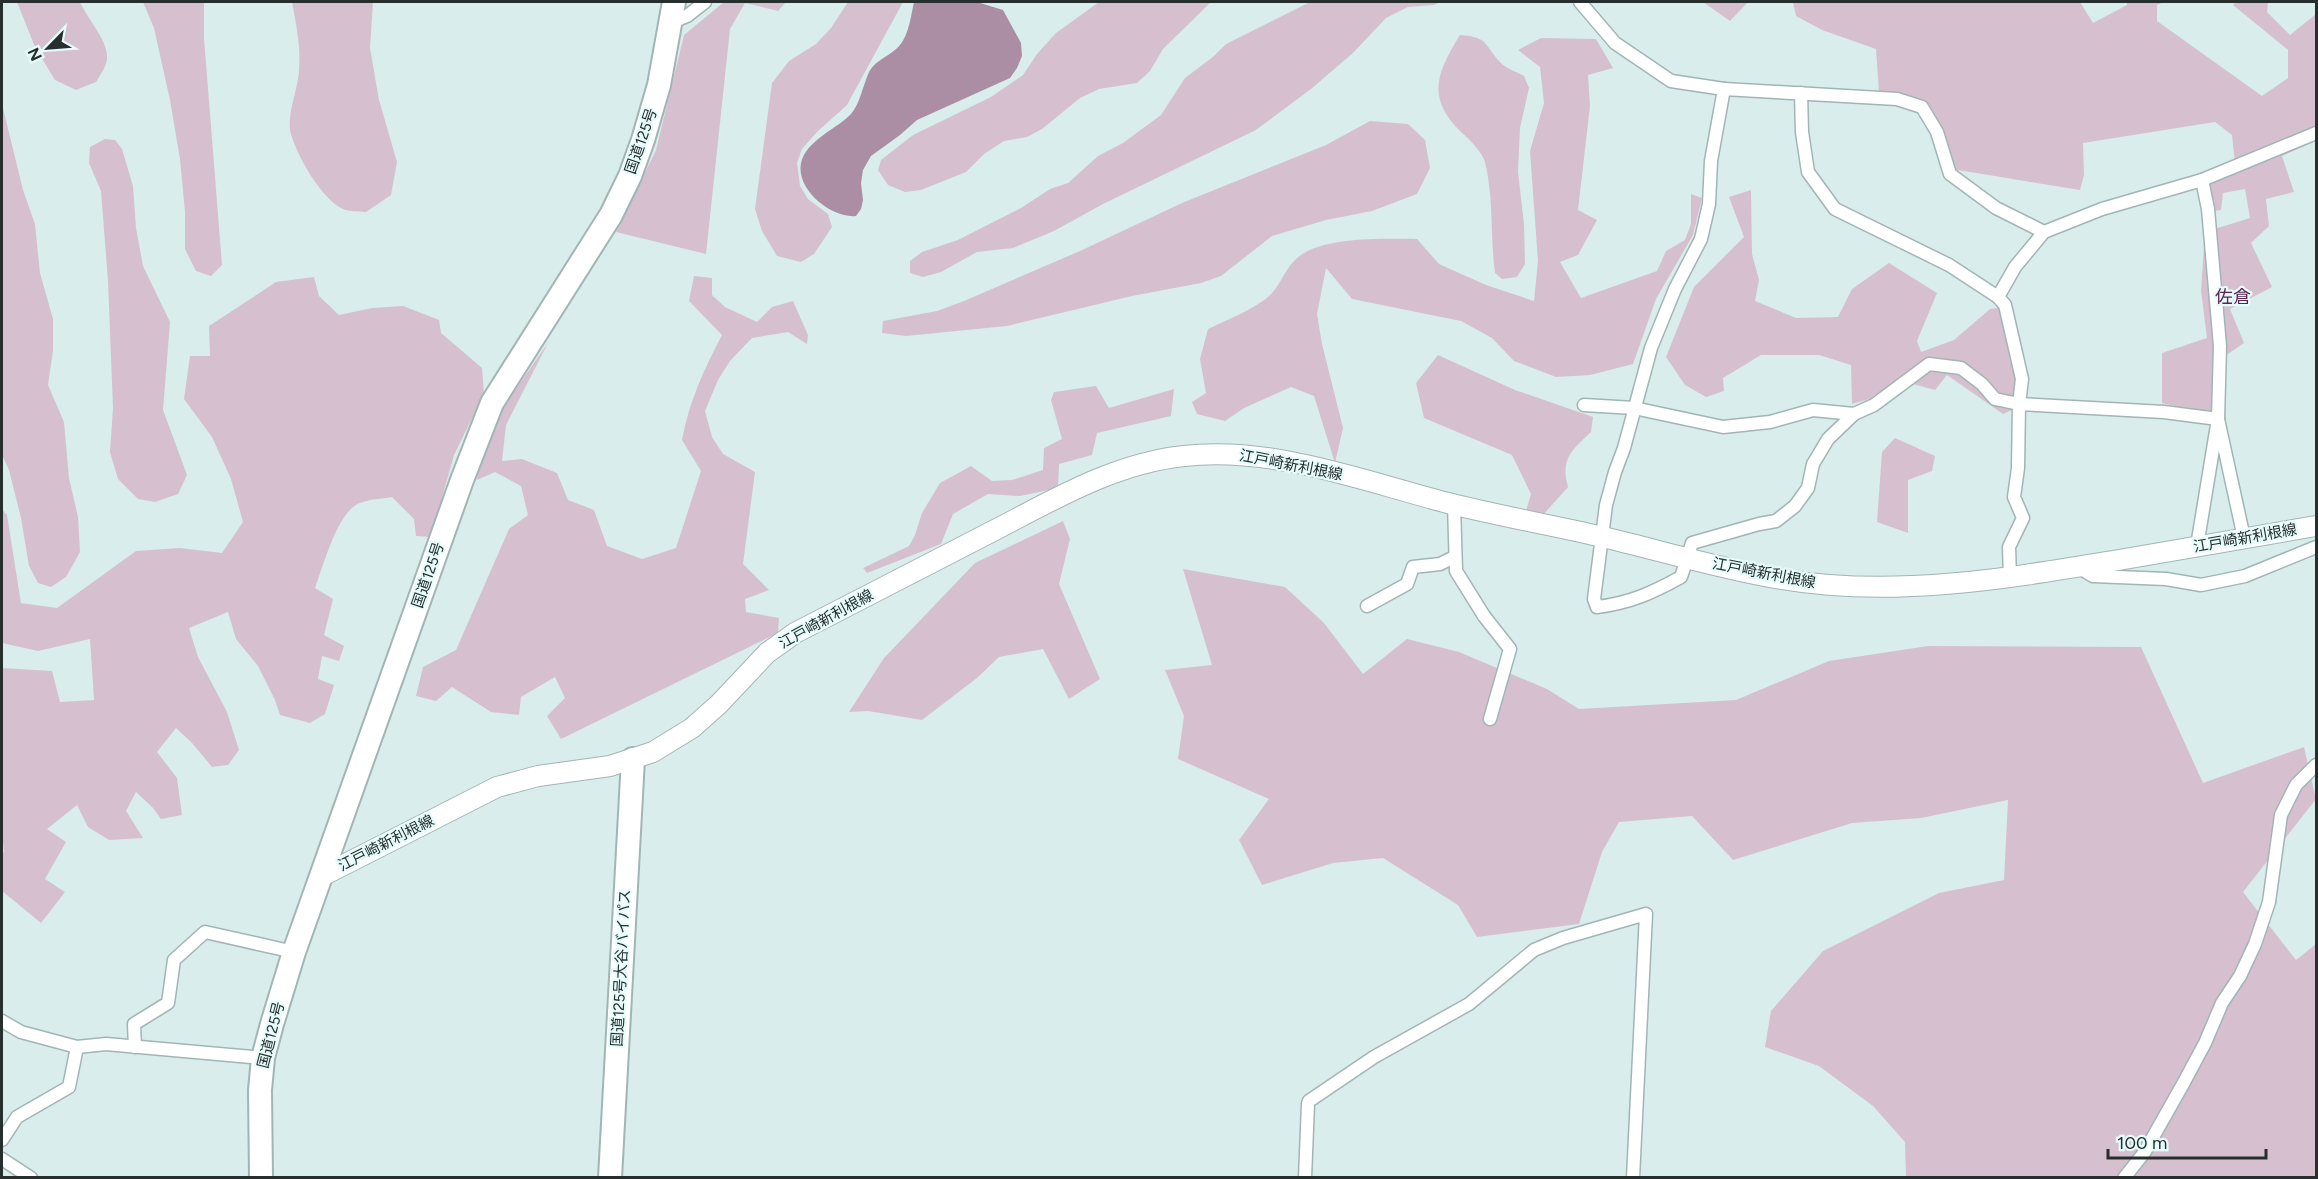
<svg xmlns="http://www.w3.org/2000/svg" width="2318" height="1179" font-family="Figtree,'Noto Sans JP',sans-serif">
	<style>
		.green { fill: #d6c0cf }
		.water { fill: #ab8ea3 }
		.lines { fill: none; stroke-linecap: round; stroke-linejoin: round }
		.street-casing { stroke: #a2b5b5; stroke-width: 15 }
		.primary-casing { stroke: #a2b5b5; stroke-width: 22 }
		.highway-casing { stroke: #a2b5b5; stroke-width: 26 }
		.street { stroke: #fff; stroke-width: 12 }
		.primary { stroke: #fff; stroke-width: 20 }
		.highway { stroke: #fff; stroke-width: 22 }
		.labels { text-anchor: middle; stroke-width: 4.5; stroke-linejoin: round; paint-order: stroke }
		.street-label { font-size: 15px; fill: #262e2e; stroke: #e6fbfb }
		.quarter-label { font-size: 18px; fill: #5b234f; stroke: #e6fbfb }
	</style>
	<rect width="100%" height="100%" fill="#d9eded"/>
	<g class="green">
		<path d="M 17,2 L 80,2 C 87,18 107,40 107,56 C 108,65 100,75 96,82 L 76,90 L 55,80 L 35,47 Z"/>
		<polygon points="143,2 204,2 204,38 222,265 211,276 196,271 185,249 185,212 180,159 170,100 154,28"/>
		<path d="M 292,2 L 373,2 L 370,48 L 379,100 L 397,162 L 391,195 L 366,212 C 359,211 349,212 343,209 C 322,200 297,156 291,134 C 286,114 298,91 299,70 C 301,47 296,24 292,2 Z"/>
		<polygon points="724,2 786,2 778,11 745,3 730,29 706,254 616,232 656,150 684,35"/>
		<polygon points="848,2 903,2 847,105 817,132 802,149 797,163 800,186 808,199 828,214 832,227 814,254 801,262 777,256 762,231 755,209 772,83 789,61 816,44 831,28"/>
		<polygon points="1099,2 1211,2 1163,49 1150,71 1137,83 1099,89 1080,98 1042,129 1027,137 1004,141 984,154 966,172 921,190 905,192 888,185 878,170 881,160 913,135 991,97 1023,75 1037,54 1056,33"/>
		<polygon points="1310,2 1440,2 1434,5 1408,7 1386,18 1353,53 1311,89 1256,130 1103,204 1054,231 1013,248 977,252 941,272 923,277 910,273 910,261 922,252 958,240 1021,208 1050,189 1068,183 1098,156 1123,143 1161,115 1185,78 1214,56 1226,44"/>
		<polygon points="1703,2 1748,2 1730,21"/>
		<polygon points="1793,2 2080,2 2093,23 2127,5 2127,2 2164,2 2157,5 2157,21 2262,96 2288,78 2288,50 2233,5 2236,2 2268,2 2267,12 2290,35 2316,14 2316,141 2282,156 2294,192 2266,199 2269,226 2251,243 2272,287 2230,309 2244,343 2213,364 2218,416 2162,403 2162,353 2207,338 2201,291 2205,232 2250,218 2245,189 2223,193 2221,210 2203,213 2207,181 2236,173 2232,135 2215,122 2083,143 2084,175 2080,190 1952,169 1924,103 1879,92 1876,49 1822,30 1796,16"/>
		<path d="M 1460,35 C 1490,37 1484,46 1502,64 C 1508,69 1517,72 1524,76 L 1529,88 L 1520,128 L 1518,172 L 1524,224 L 1525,264 L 1517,277 L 1502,279 L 1495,273 C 1490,236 1494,199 1485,162 C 1482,152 1470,140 1462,133 C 1426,98 1436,74 1460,35 Z"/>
		<path d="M 1541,38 L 1596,39 L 1613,68 L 1588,75 L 1590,106 L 1578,210 L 1597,220 L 1578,255 L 1560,262 L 1581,298 L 1657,271 L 1666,251 L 1685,240 L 1691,224 L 1691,194 L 1702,198 L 1693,235 L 1656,299 L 1633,364 L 1590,375 L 1556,377 L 1514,361 L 1492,338 L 1461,321 L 1352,299 L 1326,268 L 1317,314 L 1322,344 L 1343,428 L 1335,463 L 1314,396 L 1291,387 L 1244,408 L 1225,421 L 1197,414 L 1192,402 L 1206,393 L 1200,359 L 1208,329 C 1225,321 1261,306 1272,293 C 1281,283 1286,268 1296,259 C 1320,236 1385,239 1417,239 L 1439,264 L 1486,285 L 1534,301 L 1538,261 L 1530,151 L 1544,103 L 1540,67 L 1518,50 Z"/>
		<polygon points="2,104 23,190 35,224 40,273 53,319 53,350 48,385 64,422 69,478 78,517 80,552 66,577 51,587 38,583 29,566 21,518 9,470 2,455"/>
		<polygon points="1370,121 1408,124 1425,140 1430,168 1417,194 1372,211 1326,220 1272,236 1221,276 1201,283 1132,296 1007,326 906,336 882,333 883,321 937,311 964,301 1080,251 1182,203 1326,145"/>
		<polygon points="105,139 115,140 122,149 133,186 136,228 143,266 170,322 163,410 187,475 178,494 155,502 138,499 118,479 110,452 113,408 108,281 101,191 89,163 90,147"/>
		<polygon points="1751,190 1752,254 1759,280 1755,301 1796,318 1838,317 1852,289 1889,263 1937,293 1917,341 1921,352 1954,340 1990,309 2002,307 2017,382 2012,410 2003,414 1947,375 1935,390 1898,380 1869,399 1852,404 1851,365 1819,355 1761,355 1723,378 1724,391 1706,397 1685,385 1666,357 1694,287 1744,237 1729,197"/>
		<path d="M 694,276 L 712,278 L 712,295 L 725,307 L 757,322 L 772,307 L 793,301 L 808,335 L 807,344 L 788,332 L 752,338 L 730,361 L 718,380 L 705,411 L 712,437 L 723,454 L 755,472 L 743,564 L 769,590 L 745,599 L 746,612 L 779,618 L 778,633 L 561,739 L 547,716 L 565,698 L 555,677 L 521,697 L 519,715 L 491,712 L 452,687 L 436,701 L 416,696 L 423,667 L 456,650 L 509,529 L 528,515 L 521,486 L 495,472 L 477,480 L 481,451 L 508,400 L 548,343 L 506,425 L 502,461 L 522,459 L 557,473 L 568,500 L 594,510 L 607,546 L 642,559 L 676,548 L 701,471 L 682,440 C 689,402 704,369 722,335 L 689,301 Z"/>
		<path d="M 314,277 L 319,296 L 339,315 L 372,308 L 403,306 L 439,320 L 441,333 L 482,368 L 484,394 L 454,455 L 431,537 L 416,536 L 414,519 L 392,497 C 382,499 370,499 360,503 C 338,510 323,567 315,588 L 333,599 L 324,635 L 344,646 L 339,661 L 322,656 L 318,679 L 334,685 L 325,714 L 310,723 L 280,715 L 275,700 L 258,666 L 236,639 L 228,612 L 189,628 L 198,657 L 227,712 L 239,750 L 228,765 L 212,767 L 192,743 L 176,728 L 157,752 L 177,778 L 182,815 L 161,819 L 153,808 L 136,792 L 126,811 L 143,838 L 109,840 L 88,827 L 77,805 L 47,829 L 66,842 L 45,879 L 65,892 L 41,923 L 2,891 L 2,853 L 4,852 L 2,832 L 2,668 L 52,671 L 60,702 L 94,700 L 90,639 L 38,651 L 2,643 L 2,509 L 7,515 L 21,603 L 57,608 L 136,551 L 180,548 L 222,553 L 243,522 L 231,479 L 212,437 L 184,399 L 190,356 L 210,356 L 209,326 L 276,282 Z"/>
		<path d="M 1438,355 L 1515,390 L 1593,417 L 1591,432 C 1572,450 1560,459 1568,487 L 1543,515 L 1526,511 L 1531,494 L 1512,455 L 1424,418 L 1416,383 Z"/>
		<polygon points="1096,386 1109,408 1174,389 1171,416 1097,433 1092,455 1059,464 1058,488 1020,496 988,494 953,514 941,544 867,573 863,568 909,546 915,535 922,513 940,483 971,466 992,481 1012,480 1043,470 1044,448 1062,439 1051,400 1054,392"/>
		<polygon points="1895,438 1935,456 1932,471 1908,480 1908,533 1877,522 1882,452"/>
		<polygon points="1063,521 1070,539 1059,584 1100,679 1069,699 1043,649 999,657 977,678 922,720 868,711 849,712 884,658 975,563"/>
		<polygon points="1183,569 1285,587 1324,623 1363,674 1407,639 1459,652 1547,689 1579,709 1736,700 1829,661 1928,646 2141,647 2203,783 2304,747 2316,799 2243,892 2296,960 2316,944 2316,1177 1906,1177 1905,1142 1873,1106 1819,1066 1765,1047 1771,1011 1823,951 1939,893 2004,880 2008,800 1921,818 1852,823 1733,860 1692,816 1619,822 1602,852 1579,924 1477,937 1458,905 1383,858 1333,863 1262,885 1239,840 1269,799 1178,759 1184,716 1165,670 1212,665"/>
	</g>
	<path class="water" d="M 914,2 L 977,2 L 1003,10 L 1021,43 L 1022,56 L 1017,68 L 1010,78 L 917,120 L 900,135 L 871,156 L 863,170 L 861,183 L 863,200 L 861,209 L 856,216 C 831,219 790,186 803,157 C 812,138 836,129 851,114 C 860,104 863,85 869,72 C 876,59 891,56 900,45 C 909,34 911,15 914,2 Z"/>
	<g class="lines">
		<g class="street-casing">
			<g id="street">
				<polyline points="1580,2 1615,43 1671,81 1724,89"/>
				<polyline points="670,23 687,16 705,2"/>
				<polyline points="1801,93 1802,132 1808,172 1835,209 1949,265 1998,297"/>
				<polyline points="2202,180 2208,209 2220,346 2218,419 2244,538"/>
				<polyline points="1584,405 1634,408 1723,427 1770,422 1813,410 1854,414 1874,405 1929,364 1961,368 1982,384 1995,399 2019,404 2022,379 2005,305 1998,297 2015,267 2044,232 2102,209 2202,180 2316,133"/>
				<path d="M 1854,414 L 1828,439 L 1813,464 L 1808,488 L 1795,506 L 1776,521 L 1759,524 L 1692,543 L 1681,577 C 1652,593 1630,603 1597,607 L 1594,599 L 1606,505 L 1615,472 L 1624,448 L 1651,348 L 1675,289 L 1701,239 L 1709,204 L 1711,161 L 1724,89 L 1897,99 L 1922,107 L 1937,132 L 1950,174 L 1996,208 L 2044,232"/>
				<polyline points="1454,504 1456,571 1484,616 1510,649 1490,719"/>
				<polyline points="2078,567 2093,576 2166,579 2201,585 2245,576 2316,547"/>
				<polyline points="2010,577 2009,547 2023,518 2014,497 2018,468 2019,404 2164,412 2218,419 2197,546"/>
				<polyline points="1367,606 1407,584 1413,567 1440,564 1454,557"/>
				<polyline points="2,1021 21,1032 77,1047 106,1044 263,1058"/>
				<polyline points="135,1047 134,1024 168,1003 174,960 205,932 294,952"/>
				<polyline points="2,1140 17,1117 69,1087 77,1047"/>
				<polyline points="2,1159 31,1178"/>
				<polyline points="1305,1178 1308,1104 1309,1101 1374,1057 1469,1004 1534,950 1563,938 1646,914 1633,1178"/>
				<polyline points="2124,1178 2144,1153 2183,1084 2205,1043 2222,1003 2240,976 2255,944 2269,902 2281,815 2296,785 2316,765"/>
			</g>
		</g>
		<g class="primary-casing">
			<path id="primary" d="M 322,876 L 497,787 L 538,776 L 610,766 L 653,752 L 692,728 L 719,704 L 767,653 L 795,633 C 861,599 927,565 993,531 C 1053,500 1115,463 1184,456 C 1273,446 1363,481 1448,503 C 1499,516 1552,525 1603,537 C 1662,551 1721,569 1781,579 C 1892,598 2004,579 2113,561 C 2181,549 2249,537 2316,526"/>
		</g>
		<g class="highway-casing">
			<g id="highway">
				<polyline points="261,1178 260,1090 263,1058 272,1024 294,952 462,480 492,403 611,215 630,176 643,140 659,85 674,2"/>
				<polyline points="610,1178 633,759"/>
			</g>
		</g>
		<use href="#street" class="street"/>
		<use href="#primary" class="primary"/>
		<use href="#highway" class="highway"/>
	</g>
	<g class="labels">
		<g class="street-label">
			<text transform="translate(641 141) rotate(-71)" y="5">国道125号</text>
			<text transform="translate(1291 465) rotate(11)" y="5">江戸崎新利根線</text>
			<text transform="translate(2245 538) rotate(-10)" y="5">江戸崎新利根線</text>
			<text transform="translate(1764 573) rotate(11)" y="5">江戸崎新利根線</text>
			<text transform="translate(428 575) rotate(-71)" y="5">国道125号</text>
			<text transform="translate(826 619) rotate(-29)" y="5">江戸崎新利根線</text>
			<text transform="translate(386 843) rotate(-27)" y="5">江戸崎新利根線</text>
			<text transform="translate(621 968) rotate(-87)" y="5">国道125号大谷バイパス</text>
			<text transform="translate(271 1035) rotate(-76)" y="5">国道125号</text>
		</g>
		<g class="quarter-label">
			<text x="2233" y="303">佐倉</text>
		</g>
	</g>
	<rect width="2318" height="1179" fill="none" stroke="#262e2e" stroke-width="6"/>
	<g transform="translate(48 48) rotate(245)" stroke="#e6fbfb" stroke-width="4.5" paint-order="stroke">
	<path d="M0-4.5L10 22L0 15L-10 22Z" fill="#262e2e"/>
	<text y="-9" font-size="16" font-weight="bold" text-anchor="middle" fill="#262e2e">N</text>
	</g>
	<path d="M2108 1149v9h158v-9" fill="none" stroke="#262e2e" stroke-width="3"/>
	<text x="2117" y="1149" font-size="18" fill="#262e2e" stroke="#e6fbfb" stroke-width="4.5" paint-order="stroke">100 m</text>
</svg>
